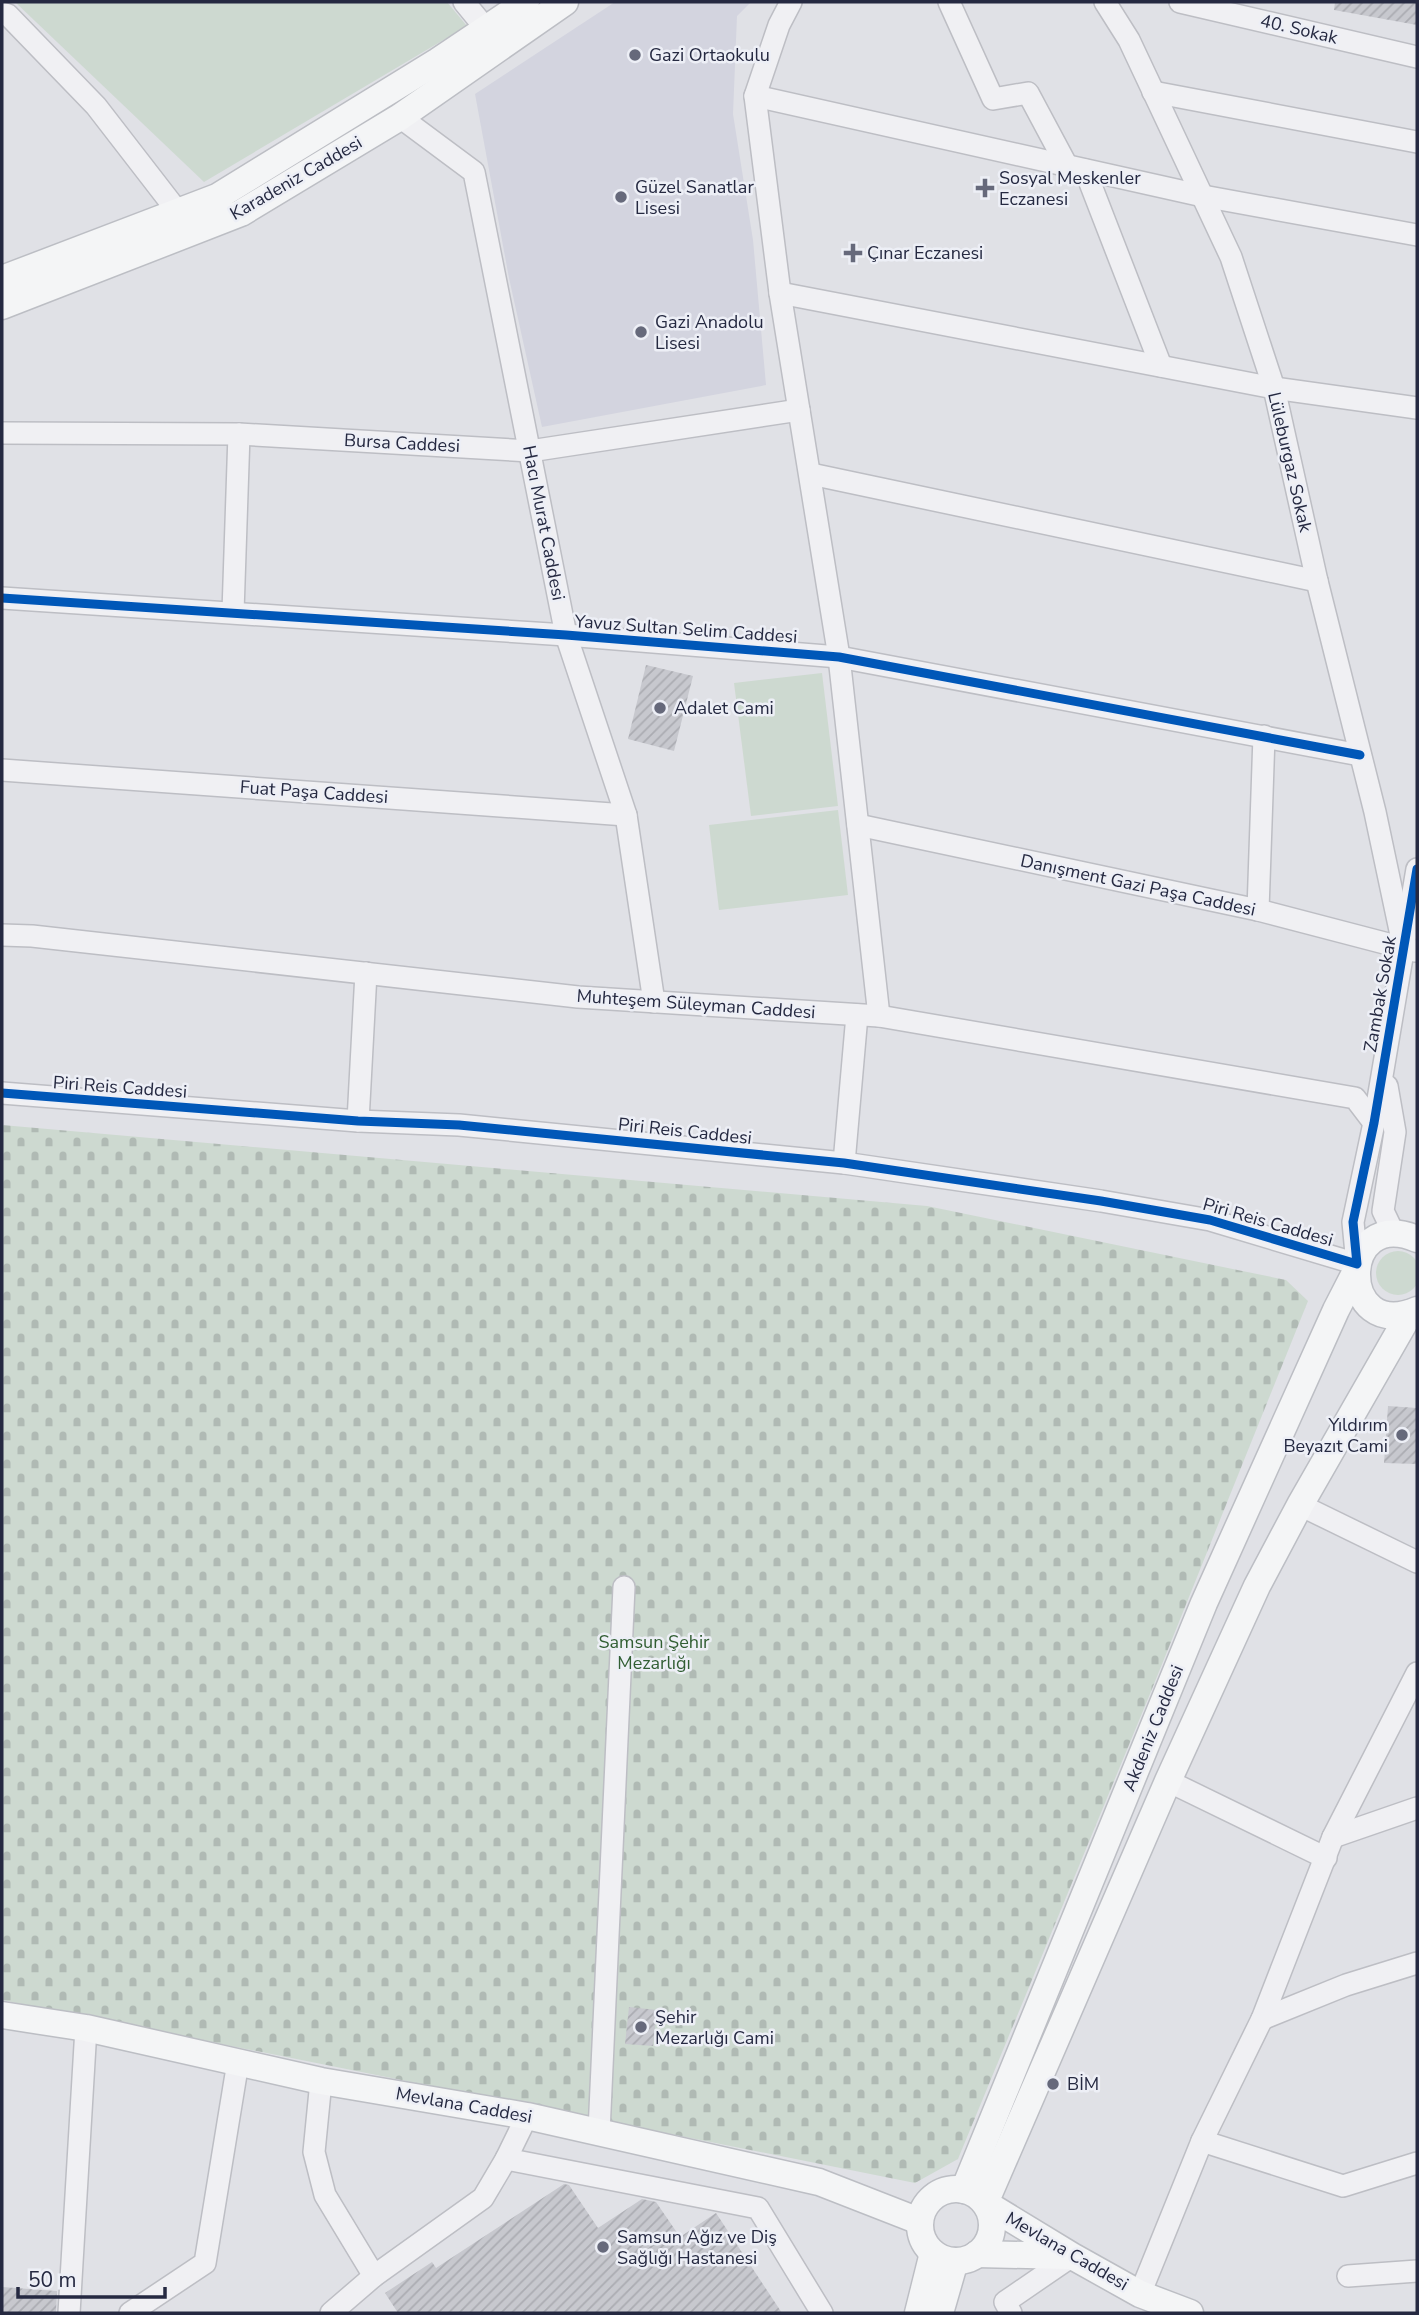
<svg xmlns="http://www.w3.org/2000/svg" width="1419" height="2315" font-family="'Nunito Sans',sans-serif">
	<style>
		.built { fill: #d3d4df }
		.grass { fill: #cdd9d0 }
		.cemetery { fill: url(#cemetery-stones) }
		.building { fill: url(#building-hatch) }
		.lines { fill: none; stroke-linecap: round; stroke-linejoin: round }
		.minor-casing { stroke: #bdbec4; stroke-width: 24 }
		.major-casing { stroke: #bcbec4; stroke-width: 29 }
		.minor { stroke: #f0f0f3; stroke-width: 21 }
		.major { stroke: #f4f5f6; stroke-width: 26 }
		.cycleway-casing { stroke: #edeff6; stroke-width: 13 }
		.cycleway { stroke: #0057b8; stroke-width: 9 }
		.poi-dot { fill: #66697b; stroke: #edeff6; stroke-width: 2.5 }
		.labels { text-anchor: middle; stroke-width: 5; stroke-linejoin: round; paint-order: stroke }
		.street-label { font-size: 18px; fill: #252941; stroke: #edeff6 }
		.poi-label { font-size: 18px; fill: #252941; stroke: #edeff6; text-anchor: start }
		.park-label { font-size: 18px; fill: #315e33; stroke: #edeff6 }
	</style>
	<defs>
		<pattern id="cemetery-stones" width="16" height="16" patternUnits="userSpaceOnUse" patternTransform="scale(1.75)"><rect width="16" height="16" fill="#cdd9d0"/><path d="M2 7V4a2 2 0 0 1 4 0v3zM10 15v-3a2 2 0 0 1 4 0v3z" fill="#b0bab4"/></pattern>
		<pattern id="building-hatch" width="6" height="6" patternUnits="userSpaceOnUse" patternTransform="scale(1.75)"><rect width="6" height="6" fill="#c7c8ce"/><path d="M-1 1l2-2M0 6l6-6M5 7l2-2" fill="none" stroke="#abacb2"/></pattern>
	</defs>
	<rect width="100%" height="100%" fill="#e0e1e6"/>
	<polygon class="built" points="615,2 751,2 737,16 733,114 753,240 766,385 542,427 509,278 475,94"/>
	<g class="grass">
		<polygon points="15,2 447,2 467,26 204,182"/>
		<polygon points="822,673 838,806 751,816 734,683"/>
		<polygon points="838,810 848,895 719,910 709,825"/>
		<circle cx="1398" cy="1273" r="22"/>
	</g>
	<polygon class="cemetery" points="2,1125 927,1206 1286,1280 1308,1301 1152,1689 958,2159 915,2183 2,2000"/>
	<g class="building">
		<polygon points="1335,2 1417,2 1417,25 1334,10"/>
		<polygon points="646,665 693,676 674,751 628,739"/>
		<polygon points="1388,1406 1417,1408 1417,1464 1384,1463"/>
		<polygon points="629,2007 657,2010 653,2046 625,2044"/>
		<polygon points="564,2184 569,2185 598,2228 642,2199 656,2202 680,2237 716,2213 782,2313 398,2313 385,2293 432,2262 436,2268"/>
		<polygon points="2,2287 57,2291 56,2313 2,2313"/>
	</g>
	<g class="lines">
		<g class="minor-casing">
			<g id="minor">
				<polyline points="464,2 487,30"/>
				<polyline points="791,2 779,25 755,96 780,293 839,657 879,1016"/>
				<polyline points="949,2 993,99 1028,93 1067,166"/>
				<polyline points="1105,2 1129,40 1231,257 1274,388 1317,581 1375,812 1401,935"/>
				<polyline points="1180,2 1417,57"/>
				<polyline points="2,13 8,15 96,106 178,212"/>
				<polyline points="1153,92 1417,142"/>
				<polyline points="755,96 1203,196 1417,235"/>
				<polyline points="400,117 474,172 566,635 626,815 654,1002"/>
				<polyline points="1085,170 1161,366"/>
				<polyline points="780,293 1274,388 1417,408"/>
				<polyline points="2,433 239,434 530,451 799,410"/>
				<polyline points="811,474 1317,581"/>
				<polyline points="2,598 566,635 839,657 1360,755"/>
				<polyline points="233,612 239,434"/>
				<polyline points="2,770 626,815"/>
				<polyline points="858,825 1258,910 1415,951"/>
				<polyline points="1258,910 1264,736"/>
				<polyline points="2,935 32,936 578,997 879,1016 1355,1098 1374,1123"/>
				<polyline points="1387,1086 1395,1132 1383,1211 1394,1234"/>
				<polyline points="2,1093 358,1121 459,1125 844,1163 1101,1201 1210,1220 1357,1264 1353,1222 1374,1123 1417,869"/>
				<polyline points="358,1121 366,973"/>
				<polyline points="844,1163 857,1015"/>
				<polyline points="1300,1505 1417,1562"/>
				<polyline points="1168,1781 1326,1858"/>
				<polyline points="1333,1837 1417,1808"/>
				<polyline points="1262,2019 1346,1985 1417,1963"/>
				<polyline points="321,2081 314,2152 325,2195 374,2276"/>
				<polyline points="599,2132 624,1587"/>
				<polyline points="1202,2141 1343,2186 1417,2163"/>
				<polyline points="506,2159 758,2208 822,2313"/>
				<polyline points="1348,2276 1417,2271"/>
				<polyline points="1140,2294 1202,2141 1262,2019 1333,1837 1417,1673"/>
				<polyline points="69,2313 86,2028"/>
				<polyline points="130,2313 205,2263 238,2062"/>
				<polyline points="331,2313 374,2276 483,2198 506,2159 527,2116"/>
				<polyline points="1011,2313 1005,2302 1072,2256"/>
			</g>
		</g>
		<g class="major-casing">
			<g id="major">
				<polyline points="2,279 217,197 438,61 526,2"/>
				<polyline points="2,306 241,213 400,117 565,2"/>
				<path d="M 1417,1239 C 1337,1205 1337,1344 1417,1310"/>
				<polyline points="2,2015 86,2028 321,2081 527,2116 819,2182 919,2221"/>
				<circle cx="956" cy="2225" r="36"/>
				<polyline points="964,2190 1204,1603 1336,1310 1356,1271"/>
				<polyline points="977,2254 1070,2256"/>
				<polyline points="918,2313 933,2253"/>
				<polyline points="940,2313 955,2261"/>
				<polyline points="1190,2313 1140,2294 1072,2256 985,2203 1168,1781 1257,1586 1300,1505 1410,1313"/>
			</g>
		</g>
		<use href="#minor" class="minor"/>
		<use href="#major" class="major"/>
		<g class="cycleway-casing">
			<g id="cycleway">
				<polyline points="2,598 566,635 839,657 1360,755"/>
				<polyline points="2,1093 358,1121 459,1125 844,1163 1101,1201 1210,1220 1357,1264 1353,1222 1374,1123 1417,869"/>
			</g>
		</g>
		<use href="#cycleway" class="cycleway"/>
	</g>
	<g class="poi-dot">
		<circle cx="635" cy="55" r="7"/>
		<path d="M981.5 177.5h7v7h7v7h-7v7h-7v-7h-7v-7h7z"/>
		<circle cx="621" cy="197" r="7"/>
		<path d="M849.5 242.5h7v7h7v7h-7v7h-7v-7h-7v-7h7z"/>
		<circle cx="641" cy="332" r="7"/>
		<circle cx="660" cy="708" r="7"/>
		<circle cx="1402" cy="1435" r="7"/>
		<circle cx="641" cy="2027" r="7"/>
		<circle cx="1053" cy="2084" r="7"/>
		<circle cx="603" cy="2247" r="7"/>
	</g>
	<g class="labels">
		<g class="street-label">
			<text transform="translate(1299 29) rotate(13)" y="6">40. Sokak</text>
			<text transform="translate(296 178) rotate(-30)" y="6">Karadeniz Caddesi</text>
			<text transform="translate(402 443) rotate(3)" y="6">Bursa Caddesi</text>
			<text transform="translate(1290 462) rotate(77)" y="6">Lüleburgaz Sokak</text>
			<text transform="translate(544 523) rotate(79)" y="6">Hacı Murat Caddesi</text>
			<text transform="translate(686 629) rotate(4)" y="6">Yavuz Sultan Selim Caddesi</text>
			<text transform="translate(314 792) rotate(4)" y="6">Fuat Paşa Caddesi</text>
			<text transform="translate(1138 885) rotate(12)" y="6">Danışment Gazi Paşa Caddesi</text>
			<text transform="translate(1380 994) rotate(-80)" y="6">Zambak Sokak</text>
			<text transform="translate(696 1004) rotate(4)" y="6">Muhteşem Süleyman Caddesi</text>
			<text transform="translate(120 1087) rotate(4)" y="6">Piri Reis Caddesi</text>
			<text transform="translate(685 1131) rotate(6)" y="6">Piri Reis Caddesi</text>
			<text transform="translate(1268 1222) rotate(16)" y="6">Piri Reis Caddesi</text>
			<text transform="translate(1153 1728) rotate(-68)" y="6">Akdeniz Caddesi</text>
			<text transform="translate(464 2105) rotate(10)" y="6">Mevlana Caddesi</text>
			<text transform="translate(1067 2251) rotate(30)" y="6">Mevlana Caddesi</text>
		</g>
		<g class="poi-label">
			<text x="649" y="61">Gazi Ortaokulu</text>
			<text x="999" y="184">Sosyal Meskenler<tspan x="999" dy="21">Eczanesi</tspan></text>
			<text x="635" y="193">Güzel Sanatlar<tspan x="635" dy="21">Lisesi</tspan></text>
			<text x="867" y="259">Çınar Eczanesi</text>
			<text x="655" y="328">Gazi Anadolu<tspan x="655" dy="21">Lisesi</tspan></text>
			<text x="674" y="714">Adalet Cami</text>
			<text x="1388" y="1431" text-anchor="end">Yıldırım<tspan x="1388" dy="21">Beyazıt Cami</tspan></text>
			<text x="655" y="2023">Şehir<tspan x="655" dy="21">Mezarlığı Cami</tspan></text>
			<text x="1067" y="2090">BİM</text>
			<text x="617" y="2243">Samsun Ağız ve Diş<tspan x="617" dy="21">Sağlığı Hastanesi</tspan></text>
		</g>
		<g class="park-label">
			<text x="654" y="1648">Samsun Şehir<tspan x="654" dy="21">Mezarlığı</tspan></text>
		</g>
	</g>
	<rect width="1419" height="2315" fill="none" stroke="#252941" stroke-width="7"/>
	<path d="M18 2287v10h147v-10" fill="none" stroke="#252941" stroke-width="3.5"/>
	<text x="28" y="2287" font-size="21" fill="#252941" stroke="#edeff6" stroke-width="5" paint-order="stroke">50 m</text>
</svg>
